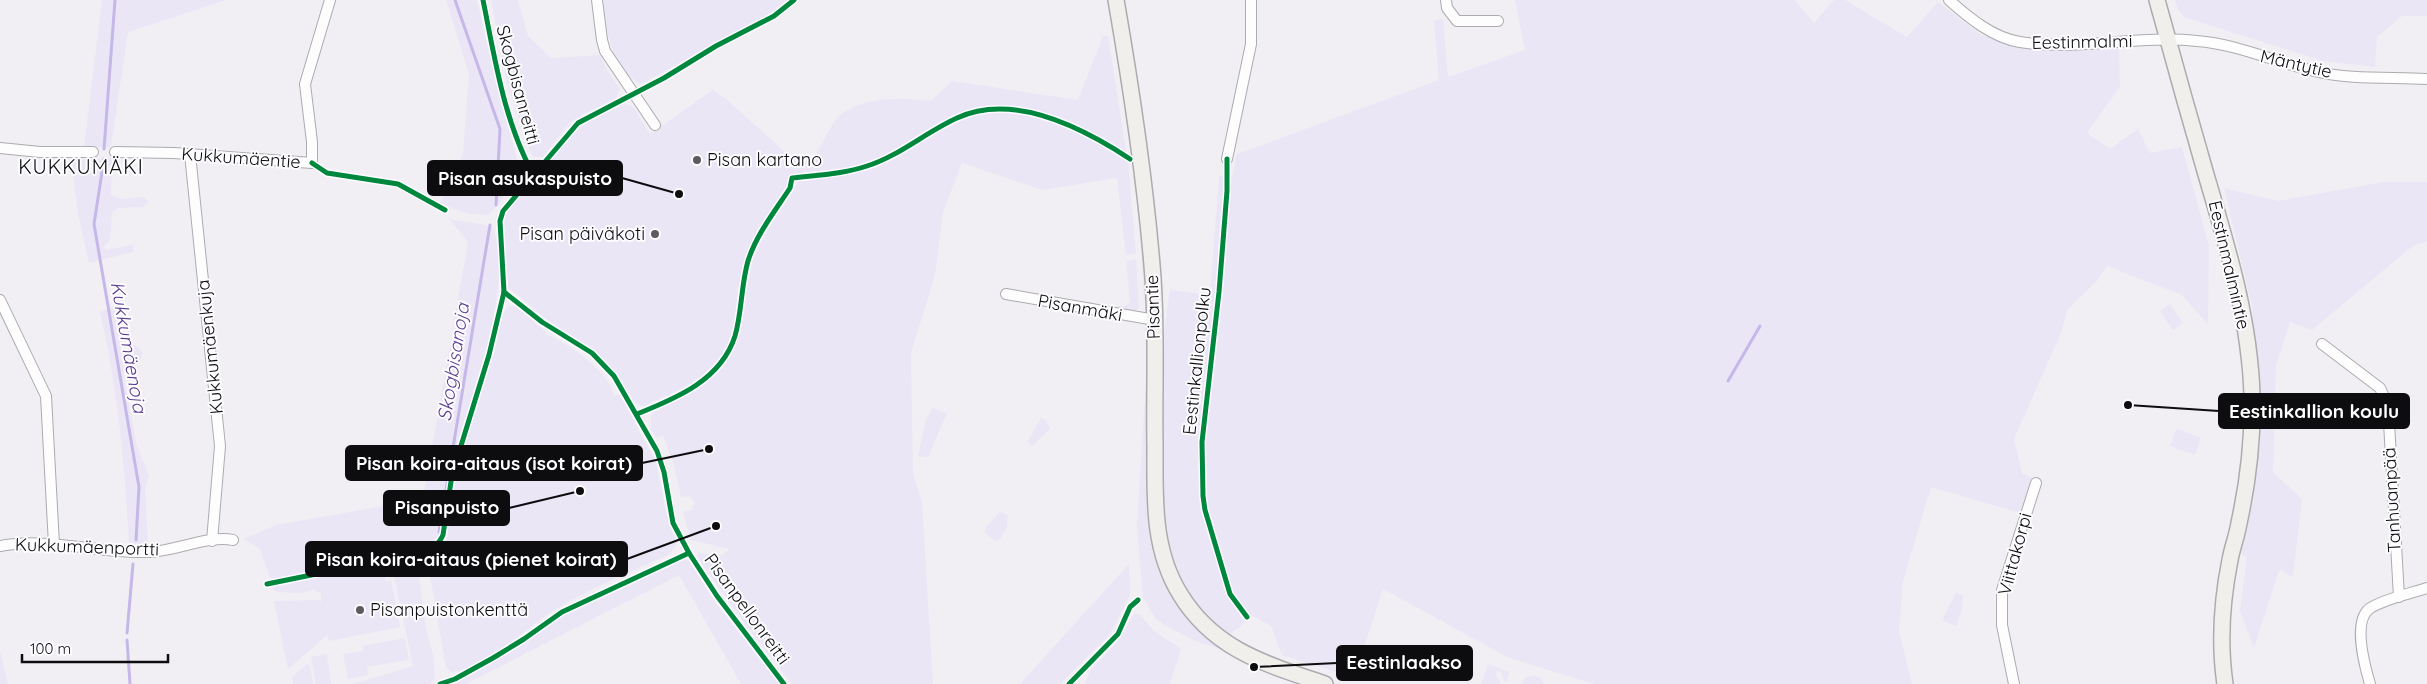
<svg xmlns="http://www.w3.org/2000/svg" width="2427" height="684" font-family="Quicksand,sans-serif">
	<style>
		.green { fill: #eae6f6 }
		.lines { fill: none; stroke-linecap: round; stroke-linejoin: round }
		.stream { stroke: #c6b7e9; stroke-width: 3 }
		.street-casing { stroke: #acabae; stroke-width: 12 }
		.secondary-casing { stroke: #acabae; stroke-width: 18 }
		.street { stroke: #fdfdfd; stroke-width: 10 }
		.secondary { stroke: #f1efec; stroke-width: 15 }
		.cycleway-casing { stroke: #fdfcff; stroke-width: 8 }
		.cycleway { stroke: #00873e; stroke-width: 5 }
		.poi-dot { fill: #5d5b5f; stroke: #fdfcff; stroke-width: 2 }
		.labels { text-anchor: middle; stroke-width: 4; stroke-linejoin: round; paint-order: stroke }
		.street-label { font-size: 18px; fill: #0d0c0f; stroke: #fdfcff }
		.poi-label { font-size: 18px; fill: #0d0c0f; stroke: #fdfcff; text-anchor: start }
		.water-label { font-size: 19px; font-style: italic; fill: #5c3e90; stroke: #fdfcff }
		.quarter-label { font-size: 20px; letter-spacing: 1px; fill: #0d0c0f; stroke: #fdfcff }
		.leader { fill: none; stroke: #0d0c0f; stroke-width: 2 }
		.callout-dot { fill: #0d0c0f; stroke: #fdfcff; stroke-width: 2 }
		.callout { fill: #0d0c0f; stroke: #0d0c0f; stroke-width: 2 }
		.callout-label { font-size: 19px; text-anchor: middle; font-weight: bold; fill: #fff }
	</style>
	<rect width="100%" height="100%" fill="#f1eff4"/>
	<g class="green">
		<polygon points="102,0 226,0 128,32 111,147 84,147"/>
		<polygon points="446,0 477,0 496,82 517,160 515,179 498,205 488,215 469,214 440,204 463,154 469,74"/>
		<polygon points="491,0 518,0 528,36 551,58 601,55 606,69 620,89 615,99 583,114 569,123 543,157 534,157 530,152 507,82"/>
		<path d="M 604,0 L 787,0 L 773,12 L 641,84 C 613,71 604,28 604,0 Z"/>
		<path d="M 1515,0 L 1795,0 L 1814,23 L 1834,0 L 1845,0 L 1907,37 L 1938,2 L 1981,35 L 2033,49 L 2119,46 L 2120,87 L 2087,133 L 2110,149 L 2138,129 L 2150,153 L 2182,147 L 2209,246 L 2208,325 L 2182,295 L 2107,266 L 2096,282 L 2067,310 L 2061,333 L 2014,439 L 2022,473 L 2032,478 L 2020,513 L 1931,487 L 1903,581 L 1899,631 L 1912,684 L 1594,684 L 1509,658 L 1383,589 L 1354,678 L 1282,655 L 1271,626 L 1253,616 L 1228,636 C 1188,610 1169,565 1162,520 L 1163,340 L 1170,290 L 1210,295 L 1219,176 L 1232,177 L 1237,154 L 1439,80 L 1434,21 L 1443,19 L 1448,77 L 1525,50 Z"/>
		<polygon points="2175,0 2427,0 2427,16 2402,16 2377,37 2375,67 2323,61 2184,17 2178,10"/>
		<path d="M 1103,36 L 1108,36 L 1126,151 L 1111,145 L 1115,152 L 1128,160 L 1136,254 L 1126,255 L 1117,178 L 1042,190 L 962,163 L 943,212 L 935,275 L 911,353 L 913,473 L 922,502 L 933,684 L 792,684 L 745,624 L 697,557 L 698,553 L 722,555 L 730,549 L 691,540 L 683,512 L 692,510 L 695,502 L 689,496 L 681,497 L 674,465 L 663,435 L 657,438 C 649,430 650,423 652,413 L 689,394 L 720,370 L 729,359 L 737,337 L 753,259 L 767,231 L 798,183 L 787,185 C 769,214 749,242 741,276 C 735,300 737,329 725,351 C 710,380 671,393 644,406 L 635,403 L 618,375 L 594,350 L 555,326 L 509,288 L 502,228 L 506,212 L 580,126 L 624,104 L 633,107 L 650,134 L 713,90 L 725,98 L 786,153 L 812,161 C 820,149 829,127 838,117 C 860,96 903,97 931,101 L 952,81 L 1078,100 Z"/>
		<polygon points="112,158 111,195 122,199 143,197 148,201 143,207 118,208 112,212 110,240 104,246 106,250 133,245 133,252 89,263 78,214 71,160"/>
		<polygon points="2383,182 2427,182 2427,242 2414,245 2312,330 2290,322 2276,366 2273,472 2302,499 2293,577 2279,570 2254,648 2240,611 2247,557 2241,554 2249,514 2255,458 2255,350 2252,306 2224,188 2278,201"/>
		<polygon points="1138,193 1146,300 1144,300"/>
		<path d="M 449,219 C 460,222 486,223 493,228 C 517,294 463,415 446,482 C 442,500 448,526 435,541 C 425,552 287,581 270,578 L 260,549 L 244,539 L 276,525 L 423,499 L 468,242 Z"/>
		<polygon points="1136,259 1139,307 1134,313 1118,310 1117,306 1125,306 1130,302 1126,261"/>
		<polygon points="2170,304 2183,323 2173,330 2160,311"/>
		<path d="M 114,306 L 120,324 L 121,353 L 135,345 L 143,353 L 139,362 L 131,364 L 123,374 L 137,446 L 149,476 L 145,487 L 148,545 L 129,546 C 125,468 118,388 100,312 Z"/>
		<path d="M 509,306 L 515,306 L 546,332 L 545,334 C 566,341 613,374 614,397 L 619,394 L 656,462 L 666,512 L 677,544 L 670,554 C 631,572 589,588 553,611 C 524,630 486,667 452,673 L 446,668 L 427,557 L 438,551 L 447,539 L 453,494 L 462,453 L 494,354 L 503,313 Z"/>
		<path d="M 1146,381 C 1148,398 1147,416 1147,434 C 1147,532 1138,583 1222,650 L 1193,640 L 1166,626 L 1155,618 L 1143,597 L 1137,527 Z"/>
		<polygon points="932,408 947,413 928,457 918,456 925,423"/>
		<polygon points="1041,418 1046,420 1050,429 1032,446 1028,441"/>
		<polygon points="2176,429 2201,438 2195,455 2170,446"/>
		<polygon points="1000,512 1008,515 1006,530 999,540 995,541 985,533 985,528"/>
		<polygon points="685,559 689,561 715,602 779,684 741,684 679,575 466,684 453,684 523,644 563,614"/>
		<polygon points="412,560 417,562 426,629 433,655 435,679 430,684 353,684 413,666 393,571 398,562"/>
		<polygon points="383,564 386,574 385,581 391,580 400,627 329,641 327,635 288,669 274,601 318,600 321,602 321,594 314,589 304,593 276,592 273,589 274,586"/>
		<polygon points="1129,564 1130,594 1115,625 1107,637 1060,684 1020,684"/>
		<polygon points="1956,592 1963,596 1962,609 1956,626 1942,620"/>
		<polygon points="1134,614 1139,614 1154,631 1181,649 1170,684 1085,684 1090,671 1117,642"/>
		<polygon points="405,638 409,660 367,667 368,675 348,679 343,654 363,651 363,646"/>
		<polygon points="0,651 8,684 0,684"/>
		<polygon points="327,654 331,684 316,684 311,657"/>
		<polygon points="307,664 310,666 313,684 293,684 292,677"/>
		<polygon points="1488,664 1509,672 1507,682 1504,681 1502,673 1497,670 1496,675 1501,684 1481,684"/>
		<polygon points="1534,675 1541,679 1544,684 1521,684 1526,677"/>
	</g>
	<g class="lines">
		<g class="stream">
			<polyline points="455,0 500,129 496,205"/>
			<polyline points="104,149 115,0"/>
			<polyline points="104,159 94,224 139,487 136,540"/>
			<polyline points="1728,381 1760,326"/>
			<polyline points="439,532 490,225"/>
			<polyline points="127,633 133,564"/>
			<polyline points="127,640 130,684"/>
		</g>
		<g class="street-casing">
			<g id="street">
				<polyline points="597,0 602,40 605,51 655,125"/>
				<polyline points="1446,0 1447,8 1457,21 1498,21"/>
				<path d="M 1949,0 C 1968,17 1993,38 2020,42 C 2078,51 2138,35 2197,41 C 2237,44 2275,62 2314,71 C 2350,80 2390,77 2427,79"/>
				<polyline points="0,148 40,152 93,152"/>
				<polyline points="115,152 174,153 312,163 312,142 305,84 330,0"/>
				<polyline points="190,154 220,446 212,541"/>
				<polyline points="1227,159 1251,44 1251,0"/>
				<polyline points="1006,294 1155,320"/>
				<polyline points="0,300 46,396 54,545"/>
				<polyline points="2322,344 2380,388 2388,405 2399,597"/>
				<path d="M 0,546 C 49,537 100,554 150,552 C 175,551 209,535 233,540"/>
				<polyline points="2014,684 2002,625 2002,590 2036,483"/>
				<path d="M 2370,684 C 2365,667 2351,618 2372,607 C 2388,598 2409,594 2427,588"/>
			</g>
		</g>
		<g class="secondary-casing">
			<g id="secondary">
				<path d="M 1116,0 C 1132,92 1146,185 1153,278 C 1157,334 1154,390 1155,446 C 1155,497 1152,549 1180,594 C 1214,650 1266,664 1325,684"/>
				<path d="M 2157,0 C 2173,59 2190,119 2207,178 C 2228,249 2250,321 2252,396 C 2253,438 2248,482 2239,523 C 2237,536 2232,548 2230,560 C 2222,600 2219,643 2225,684"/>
			</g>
		</g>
		<use href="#street" class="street"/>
		<use href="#secondary" class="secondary"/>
		<g class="cycleway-casing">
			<g id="cycleway">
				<path d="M 483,0 C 495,59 504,121 533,174"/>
				<polyline points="1227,159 1227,191 1219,292 1202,442 1203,496 1205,510 1230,594 1247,617"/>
				<polyline points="312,163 327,173 398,184 445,210"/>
				<polyline points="504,292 542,322 592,353 614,376 657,451 664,472 673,523 689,553 717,596 784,684"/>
				<path d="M 637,414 C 677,398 721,380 735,336 C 742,312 741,285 748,261 C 756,235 775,211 790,188 L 792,178 C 817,175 843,174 867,166 C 899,156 926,132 957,118 C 1013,92 1083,128 1130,159"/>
				<path d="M 267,584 L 420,553 C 431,549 438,546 443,535 L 452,475 L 489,355 L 504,292 L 500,221 L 503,211 L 578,123 L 664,78 L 716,46 L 774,16 L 794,0"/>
				<polyline points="440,684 455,679 493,658 524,639 562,612 689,553"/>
				<polyline points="1069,684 1118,634 1130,607 1138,600"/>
			</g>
		</g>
		<use href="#cycleway" class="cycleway"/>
	</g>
	<g class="poi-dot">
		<circle cx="697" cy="160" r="5"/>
		<circle cx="655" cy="234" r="5"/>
		<circle cx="360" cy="610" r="5"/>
	</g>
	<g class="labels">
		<g class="street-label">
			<text transform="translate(2082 42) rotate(-1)" y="6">Eestinmalmi</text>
			<text transform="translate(2296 64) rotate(13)" y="6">Mäntytie</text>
			<text transform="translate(518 85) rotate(75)" y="6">Skogbisanreitti</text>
			<text transform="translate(241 158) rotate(4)" y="6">Kukkumäentie</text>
			<text transform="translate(2229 265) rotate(77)" y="6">Eestinmalmintie</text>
			<text transform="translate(1153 307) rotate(-92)" y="6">Pisantie</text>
			<text transform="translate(1080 308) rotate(10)" y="6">Pisanmäki</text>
			<text transform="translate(210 347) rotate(-96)" y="6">Kukkumäenkuja</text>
			<text transform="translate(1197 361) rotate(-84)" y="6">Eestinkallionpolku</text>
			<text transform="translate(2392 500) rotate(-93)" y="6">Tanhuanpää</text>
			<text transform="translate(87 547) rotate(2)" y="6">Kukkumäenportti</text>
			<text transform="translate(2015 554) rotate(-75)" y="6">Viittakorpi</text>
			<text transform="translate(747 609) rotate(54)" y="6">Pisanpellonreitti</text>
		</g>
		<g class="poi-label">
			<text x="707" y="166">Pisan kartano</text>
			<text x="645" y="240" text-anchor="end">Pisan päiväkoti</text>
			<text x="370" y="616">Pisanpuistonkenttä</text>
		</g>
		<g class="water-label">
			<text transform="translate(129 347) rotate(80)" y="7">Kukkumäenoja</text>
			<text transform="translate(453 362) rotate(-81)" y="7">Skogbisanoja</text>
		</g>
		<g class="quarter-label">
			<text x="81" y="174">KUKKUMÄKI</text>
		</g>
	</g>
	<path class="leader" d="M679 194L622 178M2128 405L2219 411M709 449L642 463M580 491L509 508M716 526L627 559M1254 667L1337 663"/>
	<g class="callout-dot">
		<circle cx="679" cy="194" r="5"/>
		<circle cx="2128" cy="405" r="5"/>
		<circle cx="709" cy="449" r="5"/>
		<circle cx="580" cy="491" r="5"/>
		<circle cx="716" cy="526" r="5"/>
		<circle cx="1254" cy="667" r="5"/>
	</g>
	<g class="callout">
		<rect x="428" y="161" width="194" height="34" rx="5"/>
		<rect x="2219" y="394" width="190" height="34" rx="5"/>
		<rect x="346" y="446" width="296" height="34" rx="5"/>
		<rect x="384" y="491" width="125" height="34" rx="5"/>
		<rect x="306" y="542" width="321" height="34" rx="5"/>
		<rect x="1337" y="646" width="135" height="34" rx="5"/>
	</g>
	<g class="callout-label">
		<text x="525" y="185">Pisan asukaspuisto</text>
		<text x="2314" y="418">Eestinkallion koulu</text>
		<text x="494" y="470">Pisan koira-aitaus (isot koirat)</text>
		<text x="447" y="514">Pisanpuisto</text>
		<text x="466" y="566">Pisan koira-aitaus (pienet koirat)</text>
		<text x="1404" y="669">Eestinlaakso</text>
	</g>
	<path d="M22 654v8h146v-8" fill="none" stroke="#0d0c0f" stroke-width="2.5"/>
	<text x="30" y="654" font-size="15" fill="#0d0c0f" stroke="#fdfcff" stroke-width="4" paint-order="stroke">100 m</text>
</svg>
